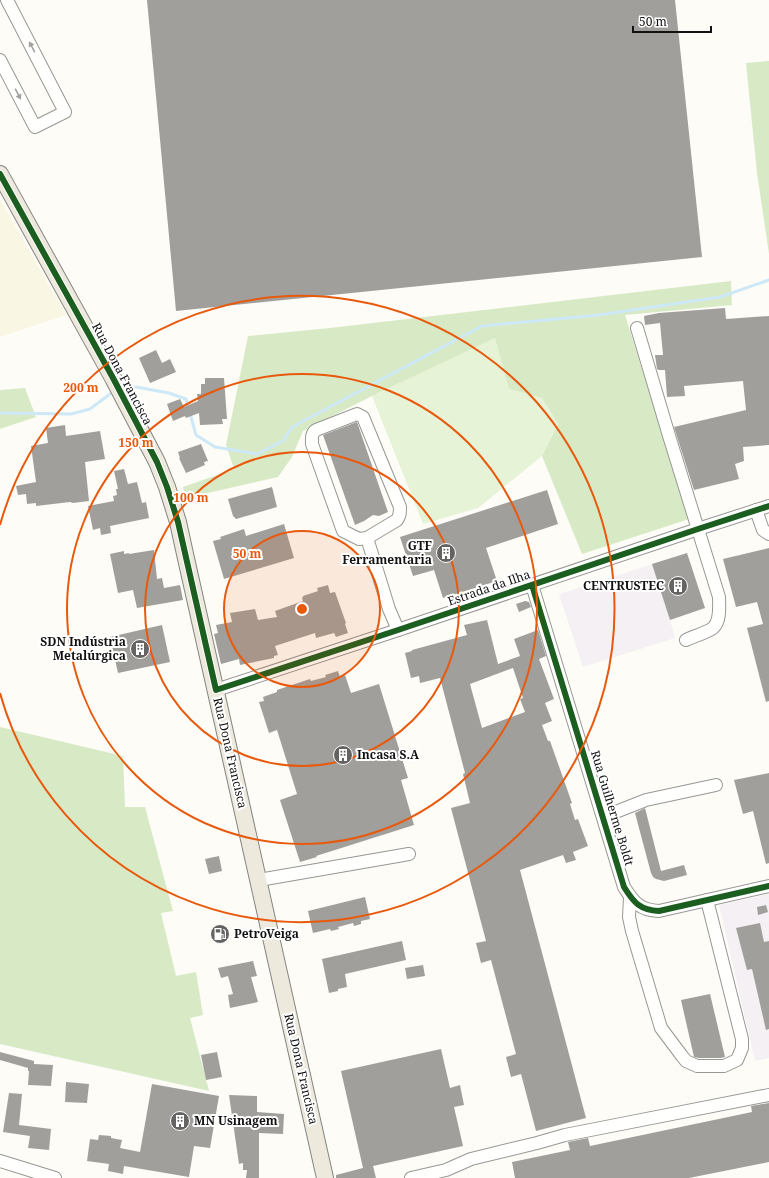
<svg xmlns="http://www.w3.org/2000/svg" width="769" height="1178" font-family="'Noto Serif',serif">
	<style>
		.industrial { fill: #f5f0f3 }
		.farmland { fill: #f9f7e4 }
		.green { fill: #e7f3d7 }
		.forest { fill: #d8eac5 }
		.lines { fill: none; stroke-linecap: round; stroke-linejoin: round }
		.stream { stroke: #cde8f7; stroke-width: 3 }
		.building { fill: #a19f9c; fill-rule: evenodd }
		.minor-casing { stroke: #979795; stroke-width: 14 }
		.major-casing { stroke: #858482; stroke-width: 18 }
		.minor { stroke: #fffffe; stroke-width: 12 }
		.major { stroke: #ede9dc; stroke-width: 16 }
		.cycleway-casing { stroke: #fff; stroke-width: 8 }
		.cycleway { stroke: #1b5e20; stroke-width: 6 }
		.oneway { fill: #a0a09f }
		.ring { fill: none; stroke: #e8590c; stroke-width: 2 }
		.labels { text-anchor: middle; stroke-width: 4; stroke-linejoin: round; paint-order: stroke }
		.street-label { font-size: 12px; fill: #111; stroke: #fff }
		.poi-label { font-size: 12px; font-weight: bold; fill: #111; stroke: #fff; text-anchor: end }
		.centre { fill: #e8590c; stroke: #fff; stroke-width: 2 }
		.ring-label { font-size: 12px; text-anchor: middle; font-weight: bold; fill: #e8590c; stroke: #fff; stroke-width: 4; stroke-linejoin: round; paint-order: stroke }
	</style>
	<rect width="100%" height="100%" fill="#fdfcf7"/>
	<g class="industrial">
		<polygon points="687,553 705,608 670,620 675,638 583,667 559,594"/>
		<polygon points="769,894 769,1058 755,1061 719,905"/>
	</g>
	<polygon class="farmland" points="0,199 66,315 0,337"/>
	<polygon class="green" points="496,337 509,389 542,398 558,424 542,456 478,508 423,524 372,396"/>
	<g class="forest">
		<polygon points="769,61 769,254 757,173 746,63"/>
		<polygon points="731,281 732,305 625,315 689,519 582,554 542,456 558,424 542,398 509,389 495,338 372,396 303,431 292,457 278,477 186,498 183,487 234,469 226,445 248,336 330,328"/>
		<polygon points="25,388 36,417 0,429 0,390"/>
		<polygon points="0,727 123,756 125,807 145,807 173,911 161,913 176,976 196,972 203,1015 190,1018 209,1091 0,1044"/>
	</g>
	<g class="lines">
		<g class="stream">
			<polyline points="136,387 169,393 186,399 188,408"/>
			<polyline points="0,413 71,414 90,409 110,394"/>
			<polyline points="190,413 196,435 215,447 257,454 283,441 292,427 482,326 599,315 720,297 769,280"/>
		</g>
	</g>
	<g class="building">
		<polygon points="147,0 675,0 702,257 176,311"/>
		<polygon points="725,308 726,319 769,316 769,445 743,447 744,461 735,464 739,479 694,490 674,427 746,410 743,381 684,386 685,396 667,397 665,370 659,370 657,369 655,355 663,355 660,323 645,325 644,316 659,313"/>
		<polygon points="156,350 162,363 170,359 176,372 150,383 139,358"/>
		<polygon points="205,378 224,378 227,419 222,419 223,424 200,425 199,413 186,418 185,416 173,421 167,404 180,399 184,407 198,401 197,394 201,394 201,384 205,384"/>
		<polygon points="357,422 388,512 379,516 373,515 364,521 355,525 323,435"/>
		<polygon points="65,425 66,436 100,431 105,459 85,462 89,501 73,503 70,502 36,506 36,503 27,504 26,494 18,495 16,486 36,482 31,446 48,443 46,428"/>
		<polygon points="201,444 208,461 204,462 205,465 186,473 179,458 180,458 178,452"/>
		<polygon points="124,469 128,484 137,482 142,503 146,502 149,518 110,526 111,533 101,535 100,528 93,530 88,506 114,501 113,496 117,495 116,489 118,489 114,471"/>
		<polygon points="272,487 277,507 236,519 233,516 228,499"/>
		<polygon points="547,490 558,524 486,548 497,581 443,598 434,570 413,576 400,537"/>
		<polygon points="284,524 294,558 224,579 213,541 221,539 220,537 244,529 246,536"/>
		<polygon points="769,548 769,701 766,702 747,628 763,624 757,602 736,607 723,559"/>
		<polygon points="154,550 157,579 162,578 164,588 180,585 183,600 137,608 133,590 118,593 110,554 124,551 124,554 129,553 129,554"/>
		<polygon points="687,553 705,608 670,620 652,564"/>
		<polygon points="328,585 330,593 335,592 346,623 345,624 348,633 336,637 334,633 316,638 315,633 275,646 278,655 274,656 274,658 240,665 239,659 221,664 214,634 218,633 216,625 232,622 230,613 255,609 258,620 277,617 275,611 303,601 302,598 303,597 303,596 318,591 317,588"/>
		<polygon points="525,601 529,602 531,607 519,612 516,604"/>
		<path d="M 487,620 L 498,664 L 520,656 L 514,639 L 538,630 L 546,656 L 539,659 L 554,699 L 545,703 L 552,721 L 542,725 L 548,741 L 550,741 L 572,803 L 570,804 L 575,820 L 578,819 L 588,846 L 573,852 L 576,860 L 566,863 L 563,855 L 520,870 L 586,1118 L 536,1131 L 521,1074 L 511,1077 L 506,1057 L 516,1054 L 491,960 L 481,963 L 476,943 L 486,941 L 451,808 L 470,803 L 463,774 L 465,773 L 440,678 L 420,683 L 419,676 L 411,678 L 405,653 L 412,651 L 412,650 L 467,635 L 464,625 ZM 513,668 L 523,698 L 520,699 L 525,712 L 482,728 L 470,684 Z"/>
		<polygon points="162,625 170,662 118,673 110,637"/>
		<polygon points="338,671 340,677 345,675 351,693 379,684 408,778 401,780 414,825 316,856 317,857 300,862 280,800 297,794 277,730 269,733 259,702 264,701 263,697 277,692 277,690 310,679 311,681 326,677 325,675"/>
		<polygon points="769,773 769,863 766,864 753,811 743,814 734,780"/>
		<polygon points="645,808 661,871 684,865 687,875 664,881 656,879 653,877 651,873 635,813"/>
		<polygon points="219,856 222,871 209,874 205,859"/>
		<polygon points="365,897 370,919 361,921 361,924 354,926 353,923 338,927 339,929 331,931 330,929 313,933 308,911"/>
		<polygon points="766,905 768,912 758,915 757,907"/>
		<polygon points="760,923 764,942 769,941 769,1029 766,1030 752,969 747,970 736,928"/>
		<polygon points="402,941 406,960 345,974 347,987 338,989 338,991 329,993 322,959"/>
		<polygon points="253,961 257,976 251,977 258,1002 230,1008 228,995 233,994 228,976 221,978 218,968"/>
		<polygon points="423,965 425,976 407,979 405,968"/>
		<polygon points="710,994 725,1057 721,1058 699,1058 694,1057 681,1000"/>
		<polygon points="441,1049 450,1088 460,1085 464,1105 454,1107 463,1146 373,1166 376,1178 336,1178 336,1175 363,1168 341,1071"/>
		<polygon points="0,1052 34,1061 34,1064 53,1065 51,1086 28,1085 29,1071 28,1071 28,1068 0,1060"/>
		<polygon points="217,1052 222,1077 206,1080 201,1055"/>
		<polygon points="66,1082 89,1084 87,1103 65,1102"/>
		<polygon points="152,1084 219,1096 210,1148 194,1146 189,1177 124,1166 123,1174 108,1171 109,1164 87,1161 90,1139 98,1140 99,1135 111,1136 111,1138 122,1140 120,1148 140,1152"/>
		<polygon points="9,1093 22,1094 19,1125 51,1129 49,1150 28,1148 30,1136 3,1132"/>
		<polygon points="229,1095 257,1096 257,1112 284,1114 283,1134 259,1133 259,1178 246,1178 247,1170 243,1170 243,1163 239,1164"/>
		<polygon points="769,1103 769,1162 689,1178 515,1178 512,1162 570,1150 568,1142 588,1138 590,1146 752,1112 751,1106"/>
	</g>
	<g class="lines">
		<g class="minor-casing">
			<g id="minor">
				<polyline points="0,60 35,127 65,112 7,0"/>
				<path d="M 637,328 L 670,439 L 719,597 C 719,606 721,621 713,628 C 708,632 692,637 686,640"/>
				<path d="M 357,414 L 363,417 L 400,507 C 400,513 400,516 397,520 L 367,538 L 359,539 L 343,531 L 312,444 C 312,438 311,434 316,430 Z"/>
				<polyline points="756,510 763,530 769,534"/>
				<polyline points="367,538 389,609 398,630"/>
				<path d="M 532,585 L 624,887 C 634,903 640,910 659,911 L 769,886"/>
				<polyline points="216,690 398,630 698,529 769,506"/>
				<polyline points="603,817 646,800 716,785"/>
				<polyline points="259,880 409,854"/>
				<polyline points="630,897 629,917 632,931 661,1028 682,1056 686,1061 697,1066 724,1066 737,1060 742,1048 742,1039 707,900"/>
				<polyline points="0,1161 55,1178"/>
				<polyline points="411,1178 446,1170 471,1159 537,1143 565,1135 769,1095"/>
			</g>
		</g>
		<g class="major-casing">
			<polyline id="major" points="0,174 113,378 157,462 167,487 178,522 185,554 325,1178"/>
		</g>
		<use href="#minor" class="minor"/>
		<use href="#major" class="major"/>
		<g class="cycleway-casing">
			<g id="cycleway">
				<polyline points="0,174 113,378 157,462 167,487 178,522 216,690 398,630 698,529 769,506"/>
				<path d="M 532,585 L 624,887 C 634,903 640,910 659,911 L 769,886"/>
			</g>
		</g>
		<use href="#cycleway" class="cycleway"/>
	</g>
	<defs><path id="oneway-solid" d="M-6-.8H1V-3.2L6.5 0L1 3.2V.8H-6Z"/></defs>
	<g class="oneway">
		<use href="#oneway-solid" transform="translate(32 47) rotate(-118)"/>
		<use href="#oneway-solid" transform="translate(18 94) rotate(62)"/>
	</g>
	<circle cx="302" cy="609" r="78" fill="#e8590c" fill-opacity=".12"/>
	<g class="ring">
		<circle cx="302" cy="609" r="78"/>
		<circle cx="302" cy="609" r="157"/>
		<circle cx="302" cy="609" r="235"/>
		<path d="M0 525A313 313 0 1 1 0 693"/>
	</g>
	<defs>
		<g id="building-disc" transform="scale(1)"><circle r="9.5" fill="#646362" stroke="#fff"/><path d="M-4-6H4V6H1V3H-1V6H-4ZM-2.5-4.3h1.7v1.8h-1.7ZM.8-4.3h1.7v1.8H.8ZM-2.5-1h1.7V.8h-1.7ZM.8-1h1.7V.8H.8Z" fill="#fff"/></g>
		<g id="fuel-disc" transform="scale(1)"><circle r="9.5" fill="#646362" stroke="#fff"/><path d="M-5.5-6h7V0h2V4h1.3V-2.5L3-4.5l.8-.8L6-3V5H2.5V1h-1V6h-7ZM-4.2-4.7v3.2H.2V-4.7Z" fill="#fff"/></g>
	</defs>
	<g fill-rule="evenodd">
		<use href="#building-disc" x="446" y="553"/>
		<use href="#building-disc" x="678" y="586"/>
		<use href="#building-disc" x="140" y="649"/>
		<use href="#building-disc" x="343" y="755"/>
		<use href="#fuel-disc" x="220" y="934"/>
		<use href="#building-disc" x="180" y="1121"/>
	</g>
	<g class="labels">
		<g class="street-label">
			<text transform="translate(122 374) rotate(62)" y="4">Rua Dona Francisca</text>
			<text transform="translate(489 588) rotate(-19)" y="4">Estrada da Ilha</text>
			<text transform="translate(230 753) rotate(77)" y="4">Rua Dona Francisca</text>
			<text transform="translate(612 808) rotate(73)" y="4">Rua Guilherme Boldt</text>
			<text transform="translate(301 1069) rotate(77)" y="4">Rua Dona Francisca</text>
		</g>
		<g class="poi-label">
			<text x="432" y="550">GTF<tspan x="432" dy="14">Ferramentaria</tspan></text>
			<text x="664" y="590">CENTRUSTEC</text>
			<text x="126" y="646">SDN Indústria<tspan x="126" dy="14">Metalúrgica</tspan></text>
			<text x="357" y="759" text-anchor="start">Incasa S.A</text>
			<text x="234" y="938" text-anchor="start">PetroVeiga</text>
			<text x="194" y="1125" text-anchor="start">MN Usinagem</text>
		</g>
	</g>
	<circle cx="302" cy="609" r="6" class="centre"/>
	<g class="ring-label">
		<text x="81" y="392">200 m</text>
		<text x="136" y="447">150 m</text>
		<text x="191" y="502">100 m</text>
		<text x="247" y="558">50 m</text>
	</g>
	<path d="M633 26v6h78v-6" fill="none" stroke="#111111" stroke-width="2"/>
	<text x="639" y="26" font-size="12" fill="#111111" stroke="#ffffff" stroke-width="3" paint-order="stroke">50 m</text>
</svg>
